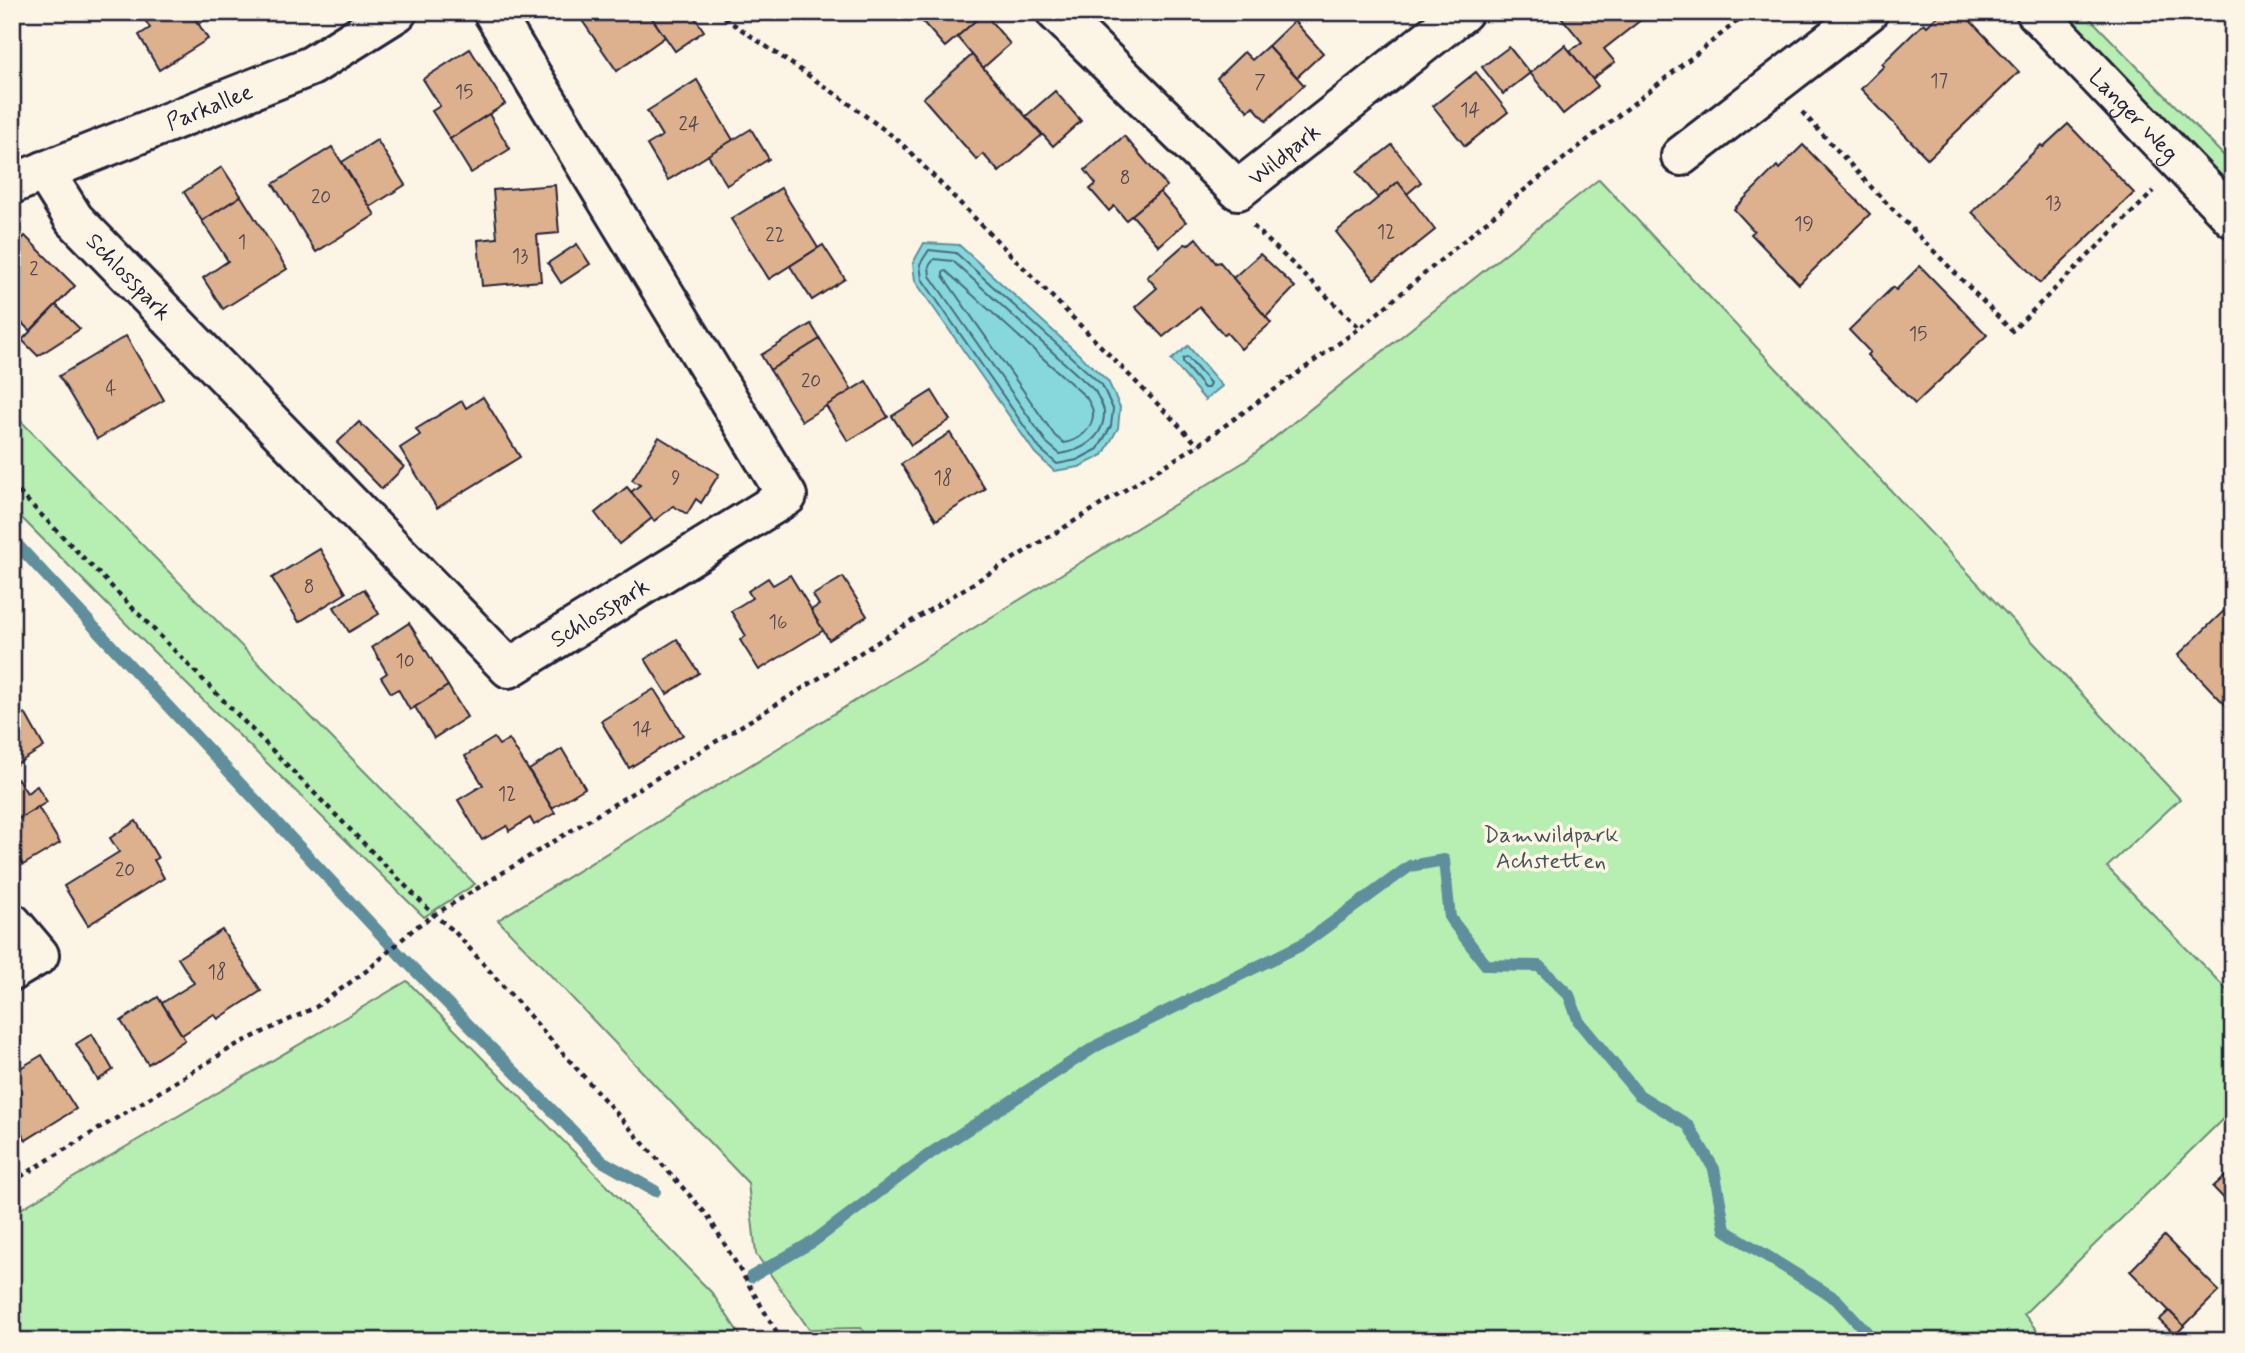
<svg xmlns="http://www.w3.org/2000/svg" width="2245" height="1353" font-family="Mynerve,sans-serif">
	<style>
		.green { fill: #b7eeb1; stroke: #6c8876; stroke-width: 2 }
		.water { fill: #86d8dc; stroke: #5e8f9c; stroke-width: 2 }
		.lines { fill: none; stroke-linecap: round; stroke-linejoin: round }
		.shore { stroke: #4a6b7b; stroke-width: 2 }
		.stream { stroke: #5e8f9c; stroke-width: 12 }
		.building { fill: #ddb18e; stroke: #22223b; stroke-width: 2 }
		.street-casing { stroke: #22223b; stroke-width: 44 }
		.path { stroke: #22223b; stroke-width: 4.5; stroke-dasharray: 5 5; stroke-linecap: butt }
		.street { stroke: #fcf5e5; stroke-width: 38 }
		.labels { text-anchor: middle; stroke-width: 7; stroke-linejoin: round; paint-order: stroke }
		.number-label { font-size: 19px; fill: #514650 }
		.street-label { font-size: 23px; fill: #22223b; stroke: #fcf5e5 }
		.park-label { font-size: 23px; fill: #475558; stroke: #fcf5e5 }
	</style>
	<rect width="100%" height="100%" fill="#fcf5e5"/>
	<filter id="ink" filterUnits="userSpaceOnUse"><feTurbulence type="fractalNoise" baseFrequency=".0143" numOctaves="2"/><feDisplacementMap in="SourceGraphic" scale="14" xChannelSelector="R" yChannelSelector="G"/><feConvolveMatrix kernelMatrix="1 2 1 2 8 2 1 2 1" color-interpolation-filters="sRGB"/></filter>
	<g filter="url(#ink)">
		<g class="green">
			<polygon points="2060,12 2084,12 2233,165 2233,192"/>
			<polygon points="1599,179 2180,799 2107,867 2233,996 2233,1109 2024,1314 2045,1341 871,1341 861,1328 809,1329 756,1254 748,1183 498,920 1244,462"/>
			<polygon points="12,412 475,884 424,917 159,657 12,508"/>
			<polygon points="407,981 712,1293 744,1341 12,1341 12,1214"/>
		</g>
		<g class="water">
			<polygon points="924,243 959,245 1108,381 1120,407 1118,428 1103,455 1079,467 1054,471 1035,453 915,281 913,263"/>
			<polygon points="1188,346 1222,386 1205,400 1171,360"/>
		</g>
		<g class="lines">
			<g class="shore">
				<polygon points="929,250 956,253 1102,385 1113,409 1111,426 1098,449 1077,460 1057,464 1040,449 922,279 920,264"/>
				<path d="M 934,259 L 953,261 L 1095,391 C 1098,397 1103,405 1104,411 C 1105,438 1082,451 1060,454 L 1047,443 L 930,276 L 929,266 Z"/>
				<path d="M 946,271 L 1086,397 C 1089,402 1093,407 1093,413 C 1094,429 1078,441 1064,443 L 1055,436 L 943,276 L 943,272 Z"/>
				<polygon points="1187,357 1210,383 1208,388 1204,388 1183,363 1183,359"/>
			</g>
			<g class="stream">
				<polyline points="12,539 400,955 602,1161 655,1191"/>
				<polyline points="751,1277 814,1241 931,1153 1098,1045 1303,944 1410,866 1444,860 1450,918 1486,965 1539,966 1569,995 1579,1022 1639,1095 1688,1125 1714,1169 1725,1230 1836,1299 1875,1341"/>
			</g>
		</g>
		<g class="building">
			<polygon points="140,12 191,12 208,39 159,70 139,35 150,28"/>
			<polygon points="191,12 217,12 198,24"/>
			<polygon points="590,12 648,12 665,37 617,71 581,19"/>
			<polygon points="660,12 691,12 704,31 675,51 652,18"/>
			<polygon points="914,12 976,12 980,17 945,47"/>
			<polygon points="1557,12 1651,12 1604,49 1615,62 1592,79 1570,51 1582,42"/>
			<polygon points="1942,12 1962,12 2019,72 1928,159 1861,89 1884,66 1882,64 1924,23 1927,26"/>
			<polygon points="984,13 1010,44 983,68 957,37"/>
			<polygon points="1294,21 1323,53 1297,77 1268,46"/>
			<polygon points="1565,45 1598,86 1563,114 1530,73"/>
			<polygon points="1268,46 1304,85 1266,121 1253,106 1248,111 1217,78 1244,52 1252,60"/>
			<polygon points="1509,47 1530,73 1503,94 1482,67"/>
			<polygon points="470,49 505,104 450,139 432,111 440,106 423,79"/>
			<polygon points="972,55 1042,135 999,172 983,154 977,160 923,98"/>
			<polygon points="1476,72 1508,112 1465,146 1433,106"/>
			<polygon points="697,80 733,140 668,180 647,145 662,136 647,111"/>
			<polygon points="1055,91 1081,121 1053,146 1026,116"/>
			<polygon points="489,114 510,149 471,173 450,139"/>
			<polygon points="2068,124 2134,193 2040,283 1972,212 2041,145 2043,147"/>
			<polygon points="751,129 769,159 727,185 708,155"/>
			<polygon points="1124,136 1167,186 1126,220 1114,206 1109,211 1090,189 1096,184 1085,170"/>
			<polygon points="377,140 405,185 370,207 342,162"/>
			<polygon points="1392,145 1421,182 1407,194 1398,182 1378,198 1357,172"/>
			<polygon points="1803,145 1870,214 1799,284 1751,234 1754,231 1734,209 1777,166 1779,169"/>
			<polygon points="332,147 375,215 316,252 273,184"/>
			<polygon points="222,167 241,196 202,221 184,192"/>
			<polygon points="1398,182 1435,230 1374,279 1336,232"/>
			<polygon points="555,185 559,233 537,235 541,281 482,286 478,240 497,238 493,190"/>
			<polygon points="781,188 818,248 769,279 731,219"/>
			<polygon points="1160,192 1186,222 1159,246 1132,215"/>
			<polygon points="241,196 287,269 223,309 203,278 228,261 202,221"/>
			<polygon points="25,236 75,286 30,331 12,313 12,249"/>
			<polygon points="1196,238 1216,263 1220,262 1271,323 1241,349 1227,333 1224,335 1200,307 1163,337 1135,307 1157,288 1147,277 1185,244 1188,245"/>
			<polygon points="577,244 590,264 561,283 548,263"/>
			<polygon points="823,245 845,279 812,300 790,266"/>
			<polygon points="1260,254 1295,287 1266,317 1233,278"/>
			<polygon points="1920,266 1987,335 1915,404 1867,355 1870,352 1849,330 1893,287 1896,290"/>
			<polygon points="56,305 80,329 38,356 22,340"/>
			<polygon points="811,324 820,339 770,370 761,355"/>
			<polygon points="126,336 164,400 97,439 59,376"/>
			<polygon points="820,339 852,390 802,421 770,370"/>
			<polygon points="866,381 888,417 848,441 826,406"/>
			<polygon points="932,391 950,420 911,445 892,416"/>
			<polygon points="483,397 520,457 437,508 400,448 420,435 416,429 462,401 466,408"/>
			<polygon points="359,422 404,467 382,489 337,443"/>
			<polygon points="950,433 985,489 936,520 901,464"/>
			<polygon points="659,437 719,474 701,503 696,499 687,514 673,506 654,521 631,492 640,485 632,480"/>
			<polygon points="627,487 652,518 619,544 595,513"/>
			<polygon points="320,549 346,593 299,622 272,578"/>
			<polygon points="790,575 824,630 759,670 740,640 746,636 731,611 752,598 748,591 768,578 773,585"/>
			<polygon points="843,577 867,616 829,640 811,610 819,605 813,595"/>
			<polygon points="364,589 379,614 349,632 334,607"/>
			<polygon points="2233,602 2233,713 2178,655"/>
			<polygon points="409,623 448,686 410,710 398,689 391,693 381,677 387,673 372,647"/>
			<polygon points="677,639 699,673 667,694 645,659"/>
			<polygon points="448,686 467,717 434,738 415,707"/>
			<polygon points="654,689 683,735 629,768 601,721"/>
			<polygon points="25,713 44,747 12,767 12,721"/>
			<polygon points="494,738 499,745 509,739 555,813 534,825 530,818 509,831 507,826 482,840 458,800 483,785 465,756"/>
			<polygon points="562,749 585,788 552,808 529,770"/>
			<polygon points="18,779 27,793 37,786 47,802 12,823 12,783"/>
			<polygon points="38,807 60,843 23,865 12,847 12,823"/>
			<polygon points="136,821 158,858 154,860 164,878 88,925 64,886 119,852 110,838"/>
			<polygon points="222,930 261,991 218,1019 214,1014 182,1035 162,1003 194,983 178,958"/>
			<polygon points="158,997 185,1040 148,1064 121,1021"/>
			<polygon points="92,1034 113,1070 98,1080 76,1044"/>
			<polygon points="42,1055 76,1109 26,1140 12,1117 12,1073"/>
			<polygon points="2224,1177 2233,1186 2233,1208 2213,1187"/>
			<polygon points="2164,1236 2219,1291 2184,1326 2130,1271"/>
			<polygon points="2169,1311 2184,1326 2175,1335 2159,1320"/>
		</g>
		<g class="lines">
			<g class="street-casing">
				<g id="street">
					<path id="s1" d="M 1056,12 L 1238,190 L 1463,12"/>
					<path id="s2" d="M 2036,12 L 2233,218"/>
					<polyline points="1681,156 1868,12"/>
					<path id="s3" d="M 44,171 L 74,219 L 509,668 L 787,496 L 493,12"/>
					<path id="s4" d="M 12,184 L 311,66 L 397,12"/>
					<polyline points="12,923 39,955 12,971"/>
				</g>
			</g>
			<g class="path">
				<polyline points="716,12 840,97 898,140 1198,445"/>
				<polyline points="1802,112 1873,189 2012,331 2154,191"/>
				<polyline points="1253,226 1360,328"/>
				<polyline points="12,485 434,915 454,931 708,1216 782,1341"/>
				<polyline points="12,1182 236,1045 316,1007 369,969 416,927 434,915 1198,445 1360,328 1518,195 1749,12"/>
			</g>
			<use href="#street" class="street"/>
		</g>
	</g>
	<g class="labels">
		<g class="number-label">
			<text x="1939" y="87">17</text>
			<text x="1260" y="88">7</text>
			<text x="464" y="98">15</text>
			<text x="1470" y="116">14</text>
			<text x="689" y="130">24</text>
			<text x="1125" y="184">8</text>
			<text x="321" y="203">20</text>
			<text x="2053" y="209">13</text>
			<text x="1804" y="230">19</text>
			<text x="1386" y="238">12</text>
			<text x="775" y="241">22</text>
			<text x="242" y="248">1</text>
			<text x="520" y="262">13</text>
			<text x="34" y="275">2</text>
			<text x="1918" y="340">15</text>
			<text x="811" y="387">20</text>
			<text x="111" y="395">4</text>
			<text x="676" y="484">9</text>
			<text x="943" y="484">18</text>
			<text x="309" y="593">8</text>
			<text x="778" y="628">16</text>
			<text x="405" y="667">10</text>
			<text x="642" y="735">14</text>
			<text x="507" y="800">12</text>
			<text x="125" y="876">20</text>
			<text x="217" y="978">18</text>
		</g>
		<g class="street-label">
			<text dy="8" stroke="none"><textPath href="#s4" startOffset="212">Parkallee</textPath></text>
			<text dy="8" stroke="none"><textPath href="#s2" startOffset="142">Langer Weg</textPath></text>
			<text dy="8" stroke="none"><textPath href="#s1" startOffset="313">Wildpark</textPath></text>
			<text dy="8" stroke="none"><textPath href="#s3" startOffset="136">Schlosspark</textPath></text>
			<text dy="8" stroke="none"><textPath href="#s3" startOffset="788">Schlosspark</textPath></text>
		</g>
		<g class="park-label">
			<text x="1551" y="842">Damwildpark<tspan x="1551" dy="26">Achstetten</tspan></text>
		</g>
	</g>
	<rect width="2245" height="1353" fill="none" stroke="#fcf5e5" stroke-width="42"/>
	<rect x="21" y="21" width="2203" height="1311" fill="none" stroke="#22223b" stroke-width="2.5" filter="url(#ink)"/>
</svg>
